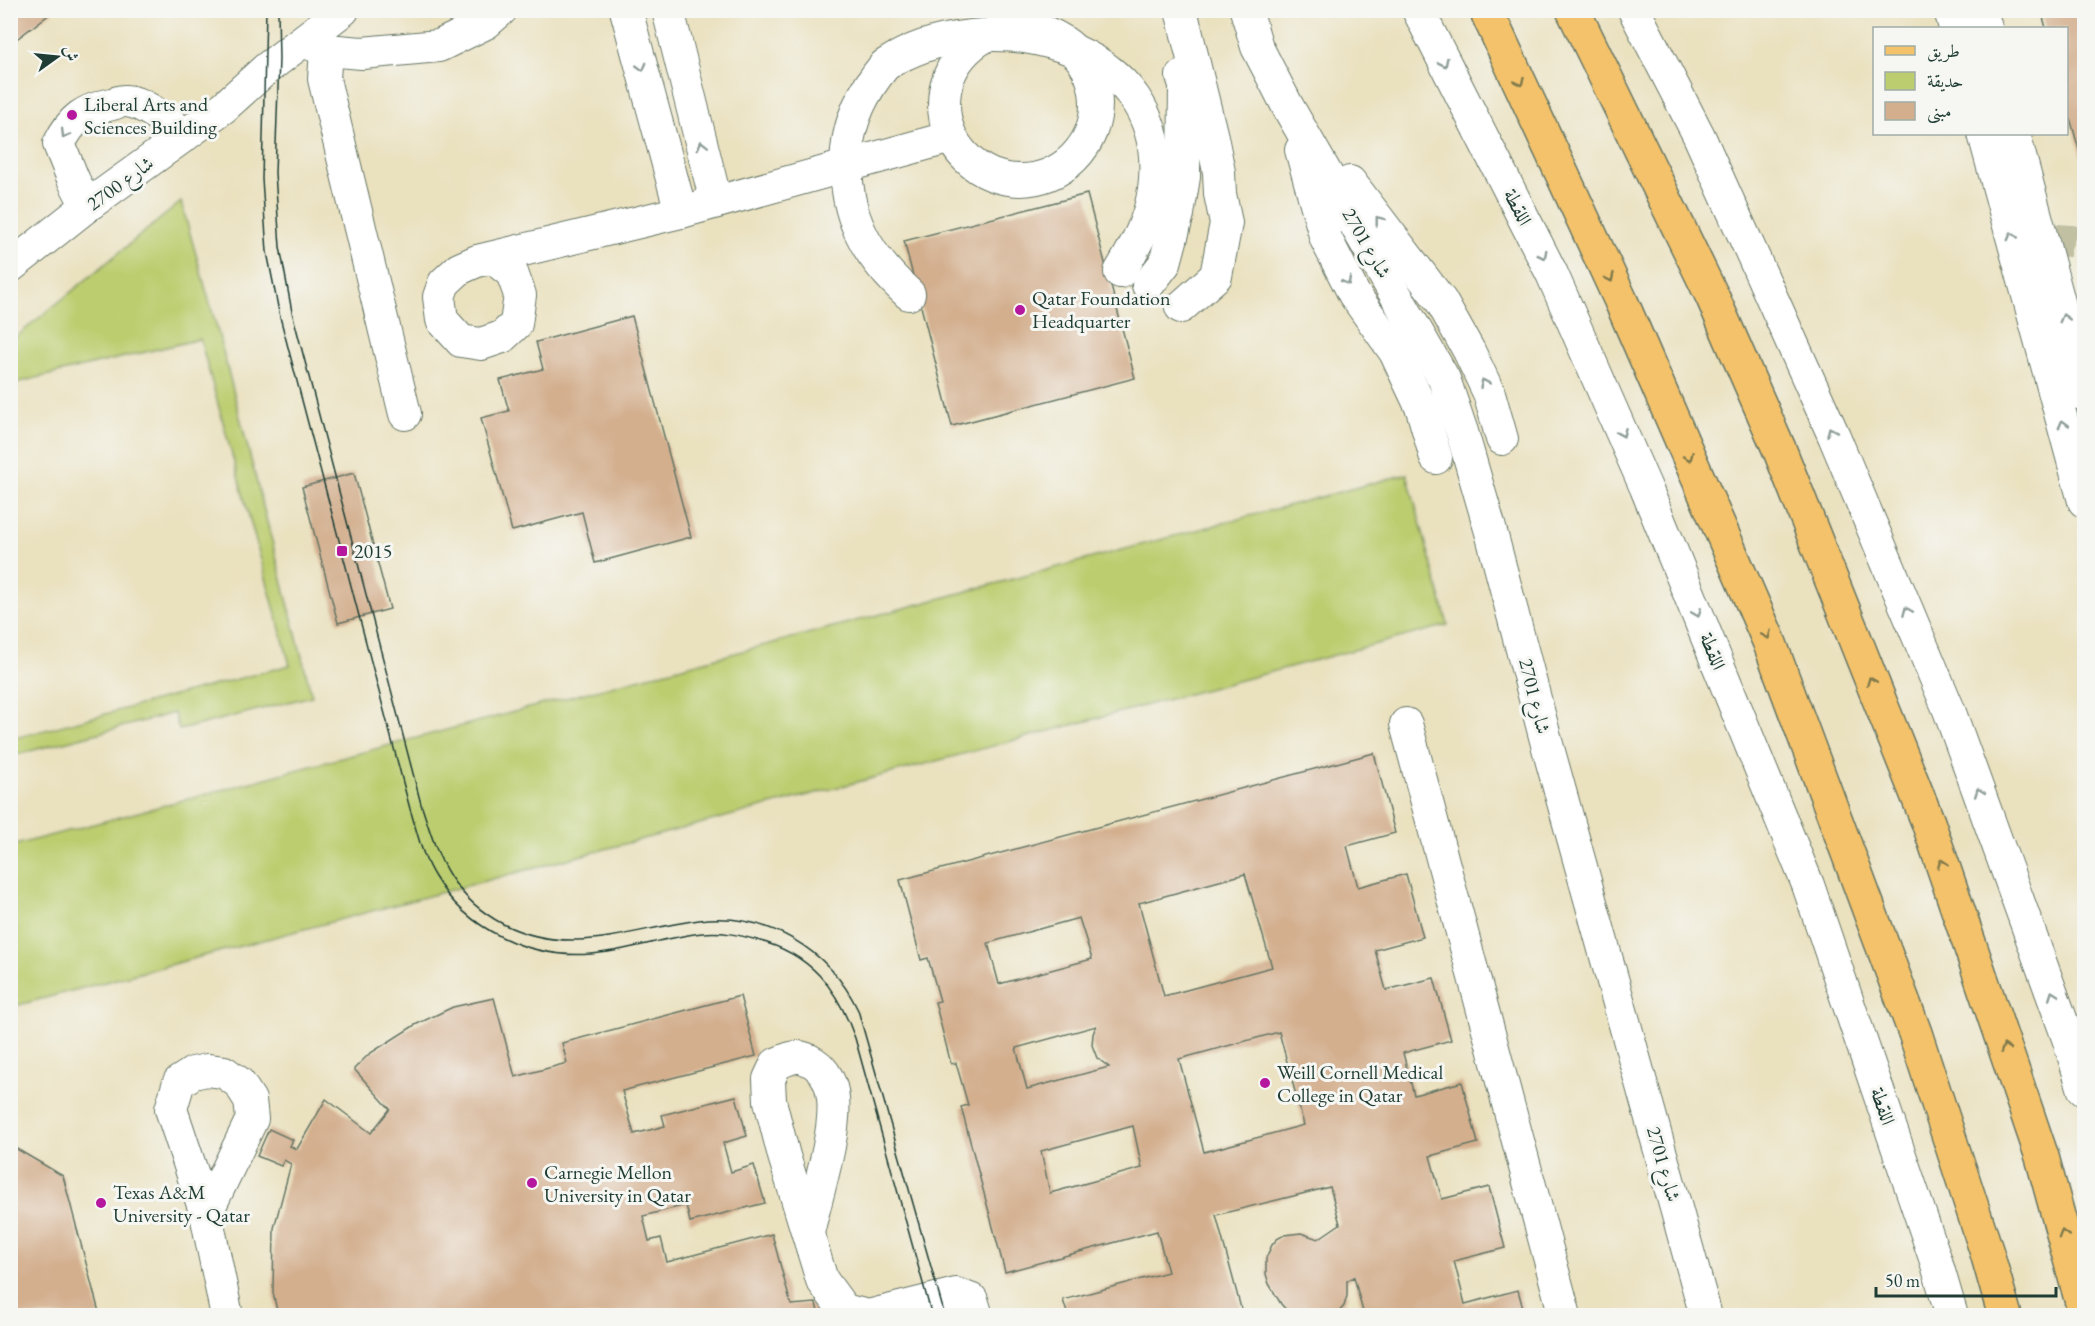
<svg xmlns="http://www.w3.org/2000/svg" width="2095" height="1326" font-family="'EB Garamond',Amiri,serif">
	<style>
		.green { fill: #bccd70; stroke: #6e8552; stroke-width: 1.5 }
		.building { fill: #d3af8e; fill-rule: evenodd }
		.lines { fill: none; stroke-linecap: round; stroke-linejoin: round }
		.minor-tunnel { stroke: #c1c0a3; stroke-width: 32; stroke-dasharray: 32 16; stroke-linecap: butt }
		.minor-casing { stroke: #667665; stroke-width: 34 }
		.major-casing { stroke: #667665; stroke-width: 36 }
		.minor { stroke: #fff; stroke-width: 32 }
		.major { stroke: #f4c26a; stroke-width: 33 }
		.tram { stroke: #1f3d34; stroke-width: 1.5 }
		.oneway { stroke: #8f9e9a }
		.oneway2 { stroke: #7f794c }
		.poi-dot { fill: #b5179e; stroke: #f6f6f2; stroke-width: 2 }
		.labels { text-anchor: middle; stroke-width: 6; stroke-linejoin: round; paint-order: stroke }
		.poi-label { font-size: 20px; fill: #1f3d34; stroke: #f6f6f2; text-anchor: start }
		.street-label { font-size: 20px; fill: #1f3d34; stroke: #f6f6f2 }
	</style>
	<rect width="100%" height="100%" fill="#f6f6f2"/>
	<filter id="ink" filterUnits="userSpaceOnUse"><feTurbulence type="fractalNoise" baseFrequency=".0167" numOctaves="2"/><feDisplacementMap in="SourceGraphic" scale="12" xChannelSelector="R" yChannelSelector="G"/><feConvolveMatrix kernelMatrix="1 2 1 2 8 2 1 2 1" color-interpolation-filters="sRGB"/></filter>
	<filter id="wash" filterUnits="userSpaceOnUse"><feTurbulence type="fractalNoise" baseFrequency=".008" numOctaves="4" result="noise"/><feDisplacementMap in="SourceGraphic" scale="24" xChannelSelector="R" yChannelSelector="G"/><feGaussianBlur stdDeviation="1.35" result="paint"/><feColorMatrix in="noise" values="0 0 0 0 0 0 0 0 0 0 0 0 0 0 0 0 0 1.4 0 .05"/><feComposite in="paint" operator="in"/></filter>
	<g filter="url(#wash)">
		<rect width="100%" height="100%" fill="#eae1bf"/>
		<g class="green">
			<polygon points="181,202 218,332 312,696 179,730 174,713 11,756 11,739 290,665 200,339 11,384 11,341"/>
			<polygon points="1407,474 1448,625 11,1007 11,846"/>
		</g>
		<g id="blocks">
			<g class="building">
				<polygon points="10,10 55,10 10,44"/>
				<polygon points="2041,10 2084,10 2084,167 2066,104 2066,28 2046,28"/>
				<polygon points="1087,194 1135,378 952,426 904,241"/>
				<polygon points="632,316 691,537 595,563 582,512 512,531 481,418 509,411 500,380 543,369 536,342"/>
				<polygon points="354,473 390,609 338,623 302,487"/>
				<path d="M 1374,753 L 1395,833 L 1347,846 L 1358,887 L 1406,874 L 1423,937 L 1375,950 L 1386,990 L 1434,978 L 1451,1040 L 1403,1053 L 1414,1095 L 1462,1082 L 1478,1143 L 1430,1156 L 1442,1199 L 1489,1187 L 1505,1248 L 1454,1261 L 1465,1304 L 1518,1290 L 1525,1316 L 1364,1316 L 1354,1277 L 1347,1281 L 1347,1296 L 1344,1306 L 1335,1316 L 1294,1316 L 1289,1313 L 1281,1304 L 1269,1284 L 1266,1274 L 1266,1258 L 1272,1245 L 1277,1239 L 1284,1235 L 1301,1233 L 1318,1239 L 1340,1224 L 1330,1187 L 1216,1215 L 1243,1316 L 1068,1316 L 1063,1300 L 1168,1272 L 1157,1231 L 1005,1272 L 961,1107 L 968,1105 L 956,1063 L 951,1064 L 935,1002 L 940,1001 L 928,958 L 921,960 L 900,880 ZM 1245,874 L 1272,967 L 1164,996 L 1139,903 ZM 1079,918 L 1092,959 L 999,984 L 988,943 ZM 1096,1026 L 1093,1034 L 1092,1045 L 1097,1058 L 1109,1067 L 1027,1089 L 1016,1048 ZM 1279,1032 L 1304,1125 L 1204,1152 L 1179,1059 ZM 1133,1126 L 1142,1168 L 1050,1193 L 1041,1151 Z"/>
				<polygon points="740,996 756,1056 622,1091 634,1134 665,1126 662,1115 736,1096 747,1136 723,1143 731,1172 754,1165 765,1203 690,1222 686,1205 643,1216 649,1241 661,1238 667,1262 772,1234 791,1305 816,1303 819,1316 278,1316 273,1292 274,1228 291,1164 284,1160 281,1166 257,1156 269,1129 293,1140 290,1146 297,1149 326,1099 371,1133 390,1109 354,1069 369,1054 415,1025 453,1007 494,998 515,1077 567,1063 562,1043"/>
				<polygon points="10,1145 63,1176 100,1316 10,1316"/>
			</g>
		</g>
	</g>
	<g filter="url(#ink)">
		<use href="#blocks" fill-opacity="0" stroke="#667665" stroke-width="1.5"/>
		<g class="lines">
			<polyline class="minor-tunnel" points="2042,239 2071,241 2084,246"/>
			<g class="minor-casing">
				<g id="minor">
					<polyline points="626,10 681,212"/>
					<polyline points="668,10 716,202"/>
					<polyline points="1181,10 1212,137 1219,172 1220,194 1226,223 1216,276 1181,307"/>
					<polyline points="1246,10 1257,47 1288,107 1444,379 1462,432 1491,532 1548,748 1706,1316"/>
					<polyline points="1418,10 1552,274 1646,488 1808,885 1936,1261 1952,1316"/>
					<polyline points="1634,10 1699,136 1834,436 1949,710 2069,1041 2084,1090"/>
					<polyline points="1950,10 1955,28"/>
					<polyline points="1981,10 1986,28"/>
					<circle cx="1020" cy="104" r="76"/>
					<polyline points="308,43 326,50 362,53 439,46 486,23 501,10"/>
					<polyline points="326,50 324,79 405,414"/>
					<polyline points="1984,134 2084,501"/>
					<polyline points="2014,134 2084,395"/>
					<polyline points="1301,150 1326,239 1354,294 1395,352 1422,409 1436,458"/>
					<polyline points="1350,182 1441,301 1469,351 1489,393 1502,439"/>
					<path d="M 87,206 L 74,181 L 59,144 C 72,118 84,110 112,104 C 116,103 121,100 125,101 C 144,101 170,124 185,135"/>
					<polyline points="493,258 512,273 520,295 516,324 502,337 481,344 461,341 442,320 439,297 444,283 459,269 477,261 681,212 951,137"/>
					<polyline points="10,267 87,206 224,107 266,69 343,10"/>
					<polyline points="1148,285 1165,263 1178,214 1184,177 1185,85 1182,76"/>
					<path d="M 909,294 C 864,254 842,211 847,150 C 850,119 865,89 885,65 C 984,0 1174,40 1154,189 C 1150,220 1136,245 1120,272"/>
					<polyline points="1406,724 1565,1316"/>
					<polygon points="207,1070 224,1072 239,1083 250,1100 252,1119 206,1214 171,1109 179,1082 193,1073"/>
					<polyline points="206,1214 227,1316"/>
					<path d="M 808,1233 C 816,1197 837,1133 833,1098 C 832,1084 825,1070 814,1063 C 799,1053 792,1057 776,1064 L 769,1079 L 770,1101 L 784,1156 L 822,1280 L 844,1310 L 868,1316"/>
					<polyline points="868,1316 956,1294 972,1300 977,1316"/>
				</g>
			</g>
			<g class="major-casing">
				<g id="major">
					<polyline points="1486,10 1621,301 1769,641 1915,1033 1987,1253 2005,1316"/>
					<polyline points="1573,10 1713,298 1780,451 1928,822 2042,1157 2084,1310"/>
				</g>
			</g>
			<use href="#minor" class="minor"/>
			<use href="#major" class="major"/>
			<g class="tram">
				<path d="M 266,10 L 262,179 L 267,252 L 280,317 L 410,809 C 417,831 422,857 435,877 C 467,930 530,959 591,954 C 628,951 665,937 703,933 C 722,931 739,935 757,940 C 811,954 837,988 855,1038 L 932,1316"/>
				<path d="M 278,10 L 279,59 L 275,173 L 280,247 L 292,312 L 421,804 C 429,828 436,854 450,876 C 463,896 482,913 503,924 C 571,958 630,929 699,920 C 767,912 829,949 858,1010 L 945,1316"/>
			</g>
		</g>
		<defs><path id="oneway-chevron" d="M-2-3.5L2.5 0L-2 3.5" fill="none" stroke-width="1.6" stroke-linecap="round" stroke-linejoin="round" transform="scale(1.5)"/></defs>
		<g class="oneway">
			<use href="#oneway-chevron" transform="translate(1444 63) rotate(63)"/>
			<use href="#oneway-chevron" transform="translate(642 67) rotate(75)"/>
			<use href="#oneway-chevron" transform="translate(65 134) rotate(121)"/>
			<use href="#oneway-chevron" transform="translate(702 145) rotate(-104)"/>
			<use href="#oneway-chevron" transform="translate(1379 220) rotate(-128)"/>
			<use href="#oneway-chevron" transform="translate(2012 236) rotate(-105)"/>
			<use href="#oneway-chevron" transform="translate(1543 255) rotate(63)"/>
			<use href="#oneway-chevron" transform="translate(1347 281) rotate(62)"/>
			<use href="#oneway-chevron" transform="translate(2064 318) rotate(-105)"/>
			<use href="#oneway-chevron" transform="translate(1484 383) rotate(-115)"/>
			<use href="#oneway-chevron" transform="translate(2063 424) rotate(-105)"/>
			<use href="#oneway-chevron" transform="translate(1831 431) rotate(-114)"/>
			<use href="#oneway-chevron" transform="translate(1622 433) rotate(66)"/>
			<use href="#oneway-chevron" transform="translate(1907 611) rotate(-113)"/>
			<use href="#oneway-chevron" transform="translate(1697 613) rotate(68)"/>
			<use href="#oneway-chevron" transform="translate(1979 792) rotate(-110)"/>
			<use href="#oneway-chevron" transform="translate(2053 995) rotate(-110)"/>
		</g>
		<g class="oneway2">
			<use href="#oneway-chevron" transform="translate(1520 82) rotate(65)"/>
			<use href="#oneway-chevron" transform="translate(1610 278) rotate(65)"/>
			<use href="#oneway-chevron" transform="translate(1689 457) rotate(66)"/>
			<use href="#oneway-chevron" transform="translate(1767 635) rotate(67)"/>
			<use href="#oneway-chevron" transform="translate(1871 681) rotate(-112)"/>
			<use href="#oneway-chevron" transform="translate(1942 863) rotate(-109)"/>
			<use href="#oneway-chevron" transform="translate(2005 1048) rotate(-109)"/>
			<use href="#oneway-chevron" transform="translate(2063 1234) rotate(-106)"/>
		</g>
	</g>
	<g class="poi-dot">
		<circle cx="72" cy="115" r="6"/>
		<circle cx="1020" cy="310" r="6"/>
		<rect x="336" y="545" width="12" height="12" rx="3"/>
		<circle cx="1265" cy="1083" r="6"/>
		<circle cx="532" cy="1183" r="6"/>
		<circle cx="101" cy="1203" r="6"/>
	</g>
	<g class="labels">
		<g class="poi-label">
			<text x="84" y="111">Liberal Arts and<tspan x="84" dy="23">Sciences Building</tspan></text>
			<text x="1032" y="305">Qatar Foundation<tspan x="1032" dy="23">Headquarter</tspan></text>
			<text x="354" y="558">2015</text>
			<text x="1277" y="1079">Weill Cornell Medical<tspan x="1277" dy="23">College in Qatar</tspan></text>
			<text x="544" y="1179">Carnegie Mellon<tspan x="544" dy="23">University in Qatar</tspan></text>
			<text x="113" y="1199">Texas A&amp;M<tspan x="113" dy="23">University - Qatar</tspan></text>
		</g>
		<g class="street-label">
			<text transform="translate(120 183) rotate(-36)" y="7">شارع 2700</text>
			<text transform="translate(1518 207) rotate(63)" y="7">اللقطة</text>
			<text transform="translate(1367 243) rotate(60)" y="7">شارع 2701</text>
			<text transform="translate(1713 651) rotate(68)" y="7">اللقطة</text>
			<text transform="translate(1535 696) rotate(76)" y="7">شارع 2701</text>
			<text transform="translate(1883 1106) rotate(71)" y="7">اللقطة</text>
			<text transform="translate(1664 1164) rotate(74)" y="7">شارع 2701</text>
		</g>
	</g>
	<rect width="2095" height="1326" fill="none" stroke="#f6f6f2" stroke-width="36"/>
	<rect x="1873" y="27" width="195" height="108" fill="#f6f6f2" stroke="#a0aca6" stroke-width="1.5"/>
	<rect x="1885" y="46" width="30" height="9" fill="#f4c26a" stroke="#a0aca6" stroke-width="1.5"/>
	<text x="1927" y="57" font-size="18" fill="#1f3d34">طريق</text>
	<rect x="1885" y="72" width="30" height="18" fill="#bccd70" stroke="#a0aca6" stroke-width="1.5"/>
	<text x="1927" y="87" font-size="18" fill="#1f3d34">حديقة</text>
	<rect x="1885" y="102" width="30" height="18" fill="#d3af8e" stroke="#a0aca6" stroke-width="1.5"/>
	<text x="1927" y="117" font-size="18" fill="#1f3d34">مبنى</text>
	<g transform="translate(57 57) rotate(75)" stroke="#f6f6f2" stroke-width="4.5" paint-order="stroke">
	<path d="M0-4.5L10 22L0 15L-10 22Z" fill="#1f3d34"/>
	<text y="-9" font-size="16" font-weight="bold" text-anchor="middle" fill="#1f3d34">ش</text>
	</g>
	<path d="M1876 1287v9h180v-9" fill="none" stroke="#1f3d34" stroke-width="3"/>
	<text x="1885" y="1287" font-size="18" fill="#1f3d34" stroke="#f6f6f2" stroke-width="4.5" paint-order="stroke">50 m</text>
</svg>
